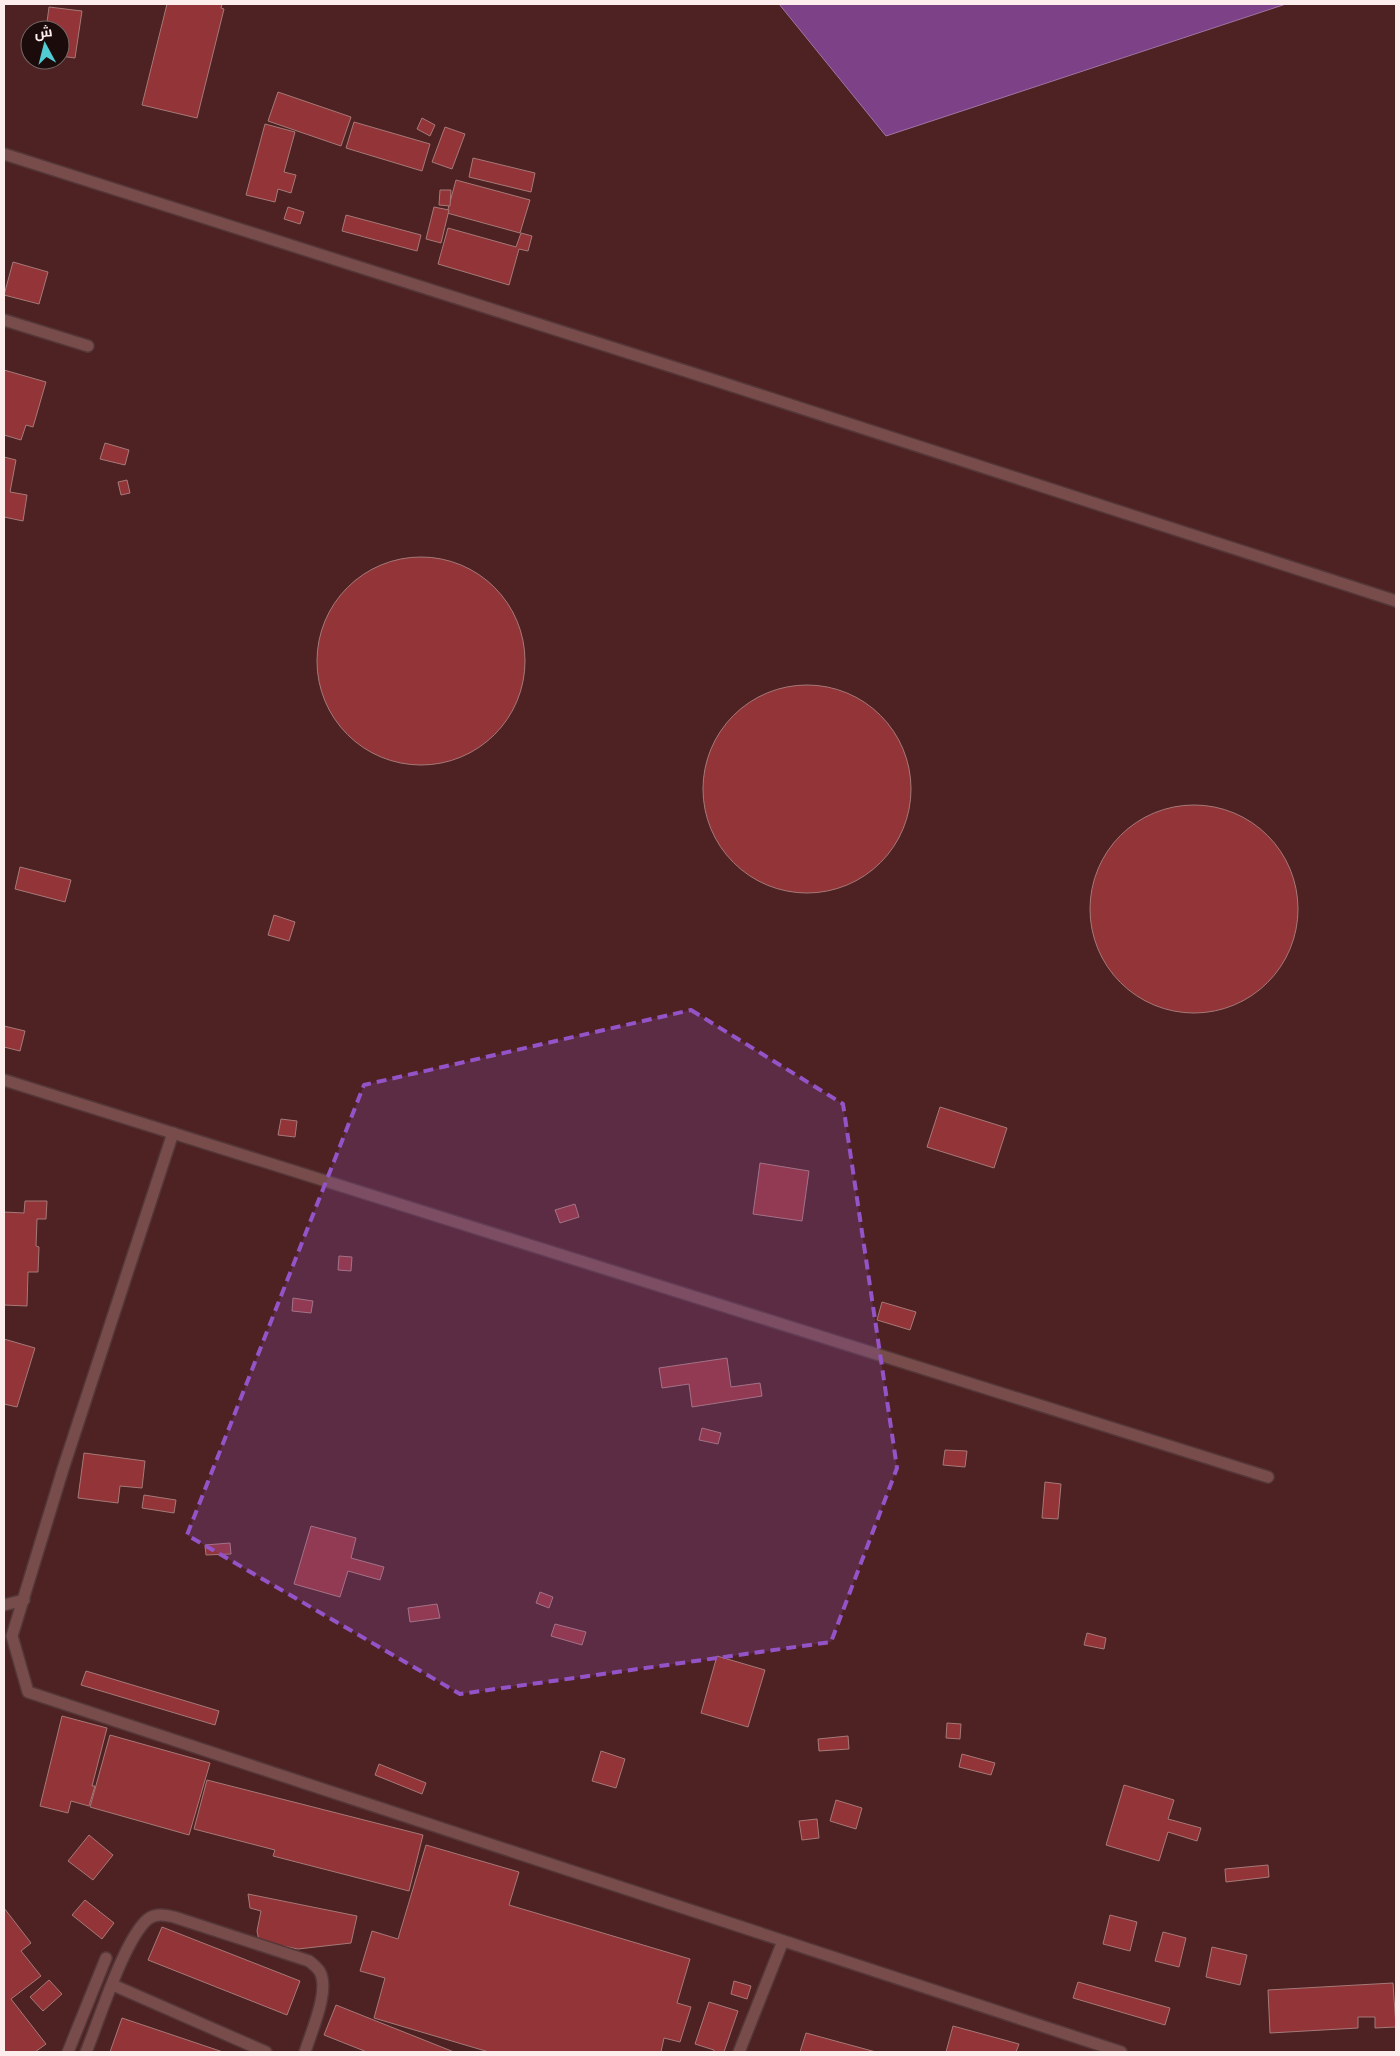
<svg xmlns="http://www.w3.org/2000/svg" width="1400" height="2056" font-family="'Source Sans 3',Cairo,sans-serif">
	<style>
		.built { fill: #4e2223; fill-rule: evenodd }
		.water { fill: #7c4187; stroke: #a375a6 }
		.building { fill: #923438; stroke: #a67977 }
		.lines { fill: none; stroke-linecap: round; stroke-linejoin: round }
		.service-casing { stroke: #543738; stroke-width: 14 }
		.service { stroke: #774c4b; stroke-width: 11 }
		.marked { fill: #9553c8; fill-opacity: 0.2; stroke: #9553c8; stroke-width: 4; stroke-dasharray: 10 6; stroke-linejoin: round }
	</style>
	<rect width="100%" height="100%" fill="#3f1a1b"/>
	<path class="built" d="M 4,4 L 779,4 L 886,136 L 1286,4 L 1396,4 L 1396,2052 L 4,2052 ZM 30,30 L 60,30 L 60,60 L 30,60 Z"/>
	<polygon class="water" points="779,4 1286,4 886,136"/>
	<g class="building">
		<polygon points="167,4 222,4 221,8 224,9 197,118 142,105"/>
		<polygon points="49,7 82,11 75,58 60,56 60,30 46,30"/>
		<polygon points="278,92 351,117 341,146 268,121"/>
		<polygon points="422,118 435,125 430,136 417,129"/>
		<polygon points="354,122 430,144 422,171 346,148"/>
		<polygon points="265,124 295,132 284,172 296,175 291,193 278,189 275,202 246,195"/>
		<polygon points="445,127 465,134 452,169 432,162"/>
		<polygon points="473,158 535,173 531,192 469,177"/>
		<polygon points="456,180 530,200 520,233 447,213"/>
		<polygon points="440,190 451,190 450,206 439,205"/>
		<polygon points="288,207 304,212 300,224 284,219"/>
		<polygon points="434,207 449,210 441,243 426,239"/>
		<polygon points="346,215 421,235 417,251 342,231"/>
		<polygon points="448,228 516,247 521,233 532,236 528,251 519,249 509,285 438,264"/>
		<polygon points="13,262 48,272 39,304 4,295"/>
		<polygon points="4,370 46,382 33,427 26,425 21,440 4,435"/>
		<polygon points="105,443 129,450 125,465 100,459"/>
		<polygon points="4,457 16,460 10,492 27,495 23,521 4,517"/>
		<polygon points="127,480 130,493 121,495 118,482"/>
		<circle cx="421" cy="661" r="104"/>
		<circle cx="807" cy="789" r="104"/>
		<circle cx="1194" cy="909" r="104"/>
		<polygon points="20,867 71,880 65,902 15,889"/>
		<polygon points="274,915 295,922 289,941 268,935"/>
		<polygon points="4,1026 25,1031 20,1051 4,1047"/>
		<polygon points="940,1107 1007,1128 994,1168 927,1147"/>
		<polygon points="281,1119 297,1121 295,1137 278,1135"/>
		<polygon points="760,1163 809,1171 802,1221 753,1214"/>
		<polygon points="25,1201 47,1201 46,1219 37,1219 36,1246 39,1247 38,1272 28,1272 27,1306 4,1305 4,1212 24,1213"/>
		<polygon points="575,1204 579,1217 560,1223 555,1210"/>
		<polygon points="339,1256 352,1257 351,1271 338,1270"/>
		<polygon points="293,1298 313,1301 311,1313 292,1311"/>
		<polygon points="882,1302 916,1312 910,1330 877,1320"/>
		<polygon points="4,1339 35,1348 17,1407 4,1404"/>
		<polygon points="727,1358 731,1387 760,1383 762,1396 692,1407 689,1384 662,1388 659,1368"/>
		<polygon points="702,1428 721,1433 718,1444 699,1440"/>
		<polygon points="945,1450 967,1451 965,1467 943,1465"/>
		<polygon points="84,1453 145,1461 142,1488 120,1486 118,1503 78,1498"/>
		<polygon points="1045,1482 1061,1484 1058,1519 1042,1518"/>
		<polygon points="144,1495 176,1500 174,1513 142,1508"/>
		<polygon points="311,1526 356,1538 351,1558 384,1567 380,1580 348,1571 340,1597 294,1584"/>
		<polygon points="230,1543 231,1554 206,1555 205,1545"/>
		<polygon points="540,1592 553,1597 549,1608 536,1603"/>
		<polygon points="437,1604 440,1618 410,1622 408,1608"/>
		<polygon points="555,1624 586,1632 582,1645 551,1636"/>
		<polygon points="1087,1633 1106,1638 1104,1649 1084,1645"/>
		<polygon points="717,1656 765,1670 748,1727 701,1713"/>
		<polygon points="86,1671 219,1711 215,1725 81,1685"/>
		<polygon points="62,1716 107,1728 92,1786 95,1786 89,1806 71,1801 68,1813 40,1806"/>
		<polygon points="947,1723 961,1724 960,1739 946,1738"/>
		<polygon points="110,1735 210,1763 189,1835 90,1807"/>
		<polygon points="848,1736 849,1749 819,1751 818,1739"/>
		<polygon points="601,1751 625,1759 616,1788 592,1781"/>
		<polygon points="962,1754 995,1763 991,1775 959,1767"/>
		<polygon points="379,1764 426,1783 422,1794 375,1775"/>
		<polygon points="207,1780 423,1835 409,1891 273,1856 275,1850 194,1829"/>
		<polygon points="1124,1785 1174,1800 1168,1819 1201,1828 1197,1841 1168,1832 1159,1861 1106,1845"/>
		<polygon points="836,1800 862,1808 856,1829 830,1821"/>
		<polygon points="817,1819 819,1838 802,1840 799,1821"/>
		<polygon points="89,1835 113,1855 93,1880 68,1861"/>
		<polygon points="426,1845 519,1872 509,1905 690,1959 677,2003 691,2007 680,2042 664,2038 661,2052 489,2052 374,2018 385,1978 360,1971 372,1931 398,1939"/>
		<polygon points="1268,1865 1269,1877 1226,1882 1225,1869"/>
		<polygon points="248,1894 357,1916 351,1943 298,1949 259,1941 257,1931 261,1911 250,1908"/>
		<polygon points="85,1900 114,1923 102,1939 72,1915"/>
		<polygon points="4,1908 31,1943 21,1951 41,1976 11,1999 46,2044 35,2052 4,2052"/>
		<polygon points="1110,1915 1137,1922 1130,1951 1103,1944"/>
		<polygon points="162,1927 300,1981 287,2015 148,1960"/>
		<polygon points="1163,1932 1186,1938 1179,1967 1155,1961"/>
		<polygon points="1212,1947 1247,1955 1240,1985 1206,1977"/>
		<polygon points="49,1980 62,1994 43,2011 30,1997"/>
		<polygon points="734,1981 751,1986 747,1999 731,1994"/>
		<polygon points="1078,1982 1170,2008 1165,2025 1073,1998"/>
		<polygon points="1393,1983 1396,2027 1375,2028 1375,2017 1358,2017 1358,2028 1270,2033 1268,1990"/>
		<polygon points="709,2002 738,2011 724,2052 714,2052 714,2050 695,2044"/>
		<polygon points="336,2005 454,2052 367,2052 324,2035"/>
		<polygon points="122,2018 223,2052 110,2052"/>
		<polygon points="953,2026 1019,2044 1016,2052 946,2052"/>
		<polygon points="806,2033 876,2052 800,2052"/>
	</g>
	<g class="lines">
		<g class="service-casing">
			<g id="service">
				<polyline points="4,154 717,381 1396,601"/>
				<polyline points="4,320 88,346"/>
				<polyline points="4,1080 1268,1477"/>
				<polyline points="173,1133 63,1469 12,1636 28,1692 1121,2052"/>
				<polyline points="4,1605 24,1600"/>
				<polyline points="113,1985 266,2052"/>
				<polyline points="68,2052 106,1958"/>
				<path d="M 86,2052 C 99,2021 124,1939 148,1919 C 156,1913 165,1915 174,1917 L 309,1961 C 313,1964 317,1967 320,1972 C 330,1991 311,2032 305,2052"/>
				<polyline points="739,2052 783,1941"/>
			</g>
		</g>
		<use href="#service" class="service"/>
	</g>
	<path class="marked" d="M 691,1010 L 843,1104 L 897,1468 L 831,1642 L 460,1694 L 187,1535 L 364,1085 Z"/>
	<rect width="1400" height="2056" fill="none" stroke="#fdeeed" stroke-width="10"/>
	<g transform="translate(45 45) rotate(353)"><circle r="24" fill="#1b0b0b" stroke="#756665"/>
	<path d="M0-4L9 19L0 12L-9 19Z" fill="#51ccd3"/>
	<text y="-8" font-size="14" font-weight="bold" text-anchor="middle" fill="#fdeeed">ش</text>
	</g>
</svg>
